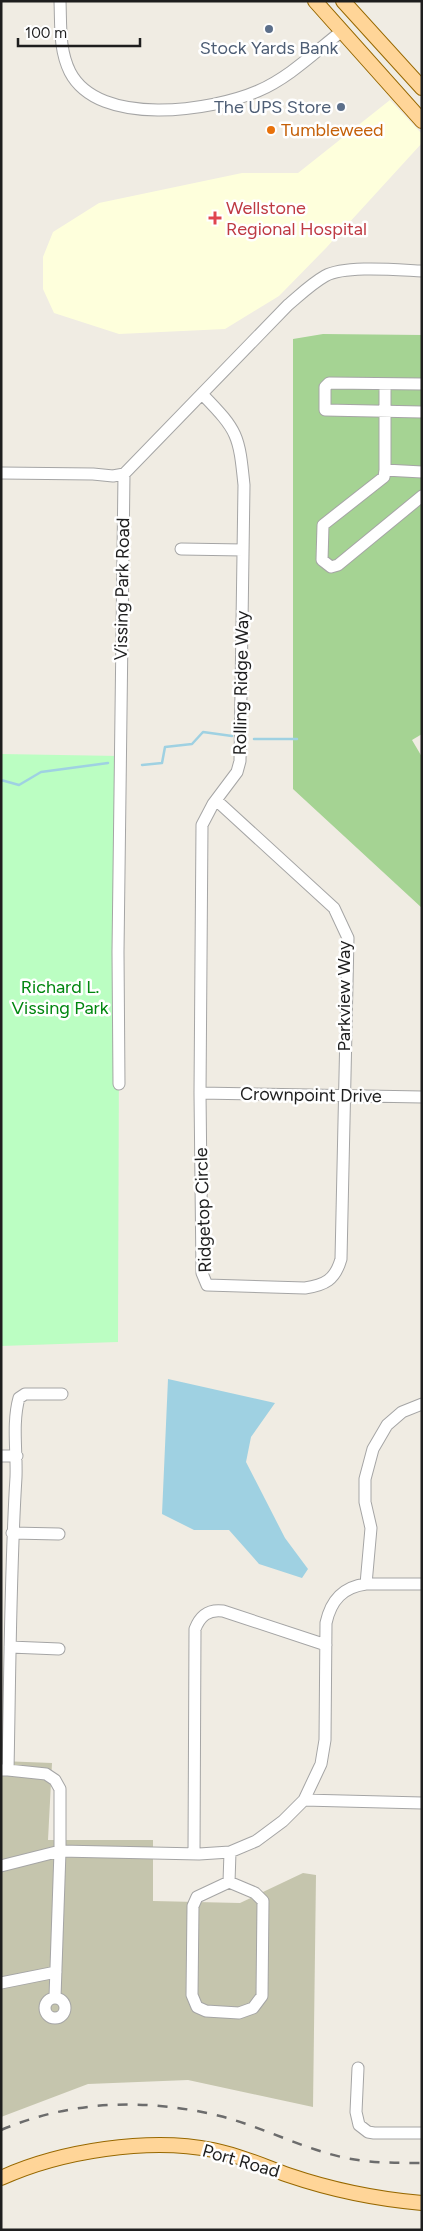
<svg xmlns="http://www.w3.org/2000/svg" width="423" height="2231" font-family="Figtree,sans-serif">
<rect width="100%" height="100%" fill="#f0ece3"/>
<!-- education -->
<path fill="#feffdc" d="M 390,100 L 422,134 L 422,143 L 326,248 L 279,296 L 225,329 L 119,334 L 54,313 L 43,289 L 43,257 L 53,232 L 99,203 L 242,173 L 298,173 Z"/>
<!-- construction -->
<path fill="#c5c5ad" d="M 1,1761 L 52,1763 L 48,1840 L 153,1840 L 153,1901 L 240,1903 L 303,1873 L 316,1875 L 313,2107 L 188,2080 L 88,2084 L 1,2117 Z"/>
<!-- forest -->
<path fill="#a5d393" d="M 323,334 L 422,335 L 422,734 L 412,740 L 422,757 L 422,908 L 293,789 L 293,339 Z"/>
<!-- park -->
<path fill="#bbfec2" d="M 1,754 L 120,756 L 118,1342 L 1,1346 Z"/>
<!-- water -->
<path fill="#9fd1e2" d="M 168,1379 L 275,1403 L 251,1437 L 246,1462 L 285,1538 L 308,1569 L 302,1578 L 259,1564 L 229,1530 L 194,1530 L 162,1514 Z"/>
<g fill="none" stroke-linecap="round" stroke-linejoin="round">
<!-- stream -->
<path stroke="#9fd1e2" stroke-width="2.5" d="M 254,739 L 297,739
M 142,765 L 162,763 L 165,747 L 192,744 L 203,732 L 232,736
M 1,780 L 19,785 L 41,772 L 108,763"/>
<defs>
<path id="minor" d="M 60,1 C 61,26 59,50 70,72 C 99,128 212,111 258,91 C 289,78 316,51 342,31
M 385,384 L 385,470 L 422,472
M 422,384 L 329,383 L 325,387 L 325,410 L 422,412
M 203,395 C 238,431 239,435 244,485 L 240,761 L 237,772 L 213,804 L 202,825 L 200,1093 L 202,1273 L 207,1285 L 305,1288 C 325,1285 335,1280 341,1259 L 348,938 L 334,908 L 216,800
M 385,470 L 384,477 L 323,525 L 322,560 L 331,567 L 338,565 L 422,496
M 1,473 L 93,474 L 113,476 L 124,474
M 181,549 L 243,550
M 119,1084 L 118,952 L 124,474 L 288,305 C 300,295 311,284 325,276 C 345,265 398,270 422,271
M 200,1093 L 422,1097
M 422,1404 L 402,1412 L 387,1425 L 373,1449 L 365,1479 L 365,1502 L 371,1528 L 366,1584 L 422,1584
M 1,1456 L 17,1456
M 12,1533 L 59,1534
M 10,1647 L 59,1649
M 1,1770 L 8,1770 C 10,1672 10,1575 16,1477 C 17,1452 12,1423 19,1398 L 25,1394 L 62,1394
M 8,1770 L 46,1774 L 55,1780 L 60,1789 L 60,1851 L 199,1854 L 230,1852 L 256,1841 L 283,1821 L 304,1800 L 321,1764 L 325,1740 L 326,1623 C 331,1600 343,1587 366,1584
M 304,1800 L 422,1803
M 194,1854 L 195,1629 C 200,1616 208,1609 223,1611 L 326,1645
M 1,1866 L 60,1851 L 55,1997
M 229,1882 L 197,1897 L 193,1906 L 192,1995 L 197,2007 L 206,2011 L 239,2013 L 253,2008 L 262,1996 L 263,1901 L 255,1893 L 229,1882 L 230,1852
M 1,1983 L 56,1972
M45 2008a10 10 0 1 1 20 0a10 10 0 1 1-20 0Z
M 358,2068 L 356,2112 L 359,2125 L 368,2132 L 374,2133 L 422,2133"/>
<path id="major" d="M 315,1 L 422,121
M 343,1 L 422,88
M 1,2178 C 60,2151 149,2137 213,2150 C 239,2155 263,2166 288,2175 C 332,2190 376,2199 422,2203"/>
</defs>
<!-- minor casing -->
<use href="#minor" stroke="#a5a5a5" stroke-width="13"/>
<!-- major casing -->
<use href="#major" stroke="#976800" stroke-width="16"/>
<!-- minor -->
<use href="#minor" stroke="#fff" stroke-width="11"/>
<!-- major -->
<use href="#major" stroke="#ffd598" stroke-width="14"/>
<!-- rail -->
<path stroke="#6c6c6c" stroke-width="2.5" stroke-dasharray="10 10" stroke-linecap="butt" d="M 1,2130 C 72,2100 146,2098 220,2116 C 263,2127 303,2149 346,2158 C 371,2163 396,2163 422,2163"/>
</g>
<!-- markers -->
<g fill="#5c6f8a" stroke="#fff" stroke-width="2">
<circle cx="269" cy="29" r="5"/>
<circle cx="341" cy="107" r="5"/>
</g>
<circle fill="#e8710a" stroke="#fff" stroke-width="2" cx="271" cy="130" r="5"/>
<path fill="#e0444e" stroke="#fff" stroke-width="2" d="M212.5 210.5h5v5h5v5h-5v5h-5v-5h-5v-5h5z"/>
<g text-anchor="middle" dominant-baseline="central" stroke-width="5" stroke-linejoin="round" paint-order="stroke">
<!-- service labels -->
<g font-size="18" fill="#4e5e75" stroke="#fff">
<text x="269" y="48">Stock Yards Bank</text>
<text x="331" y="107" text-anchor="end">The UPS Store</text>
</g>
<!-- food labels -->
<g font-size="18" fill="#c56008" stroke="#fff" text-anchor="start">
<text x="281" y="130">Tumbleweed</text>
</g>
<!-- health labels -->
<g font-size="18" fill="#be3a42" stroke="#fff" text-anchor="start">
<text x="226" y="208">Wellstone<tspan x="226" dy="21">Regional Hospital</tspan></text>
</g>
<!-- street labels -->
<g font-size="18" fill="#1e1e1e" stroke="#fff">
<text transform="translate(122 589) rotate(-89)">Vissing Park Road</text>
<text transform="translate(241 683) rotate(-89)">Rolling Ridge Way</text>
<text transform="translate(344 996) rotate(-90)">Parkview Way</text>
<text transform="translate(311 1095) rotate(1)">Crownpoint Drive</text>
<text transform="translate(203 1210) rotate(-92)">Ridgetop Circle</text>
<text transform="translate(241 2161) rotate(16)">Port Road</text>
</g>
<!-- park labels -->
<g font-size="18" fill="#01860f" stroke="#fff">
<text x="60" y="987">Richard L.<tspan x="60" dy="21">Vissing Park</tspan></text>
</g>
</g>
<!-- border -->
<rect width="423" height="2231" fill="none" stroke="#1e1e1e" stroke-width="5"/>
<!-- scale -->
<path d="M18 38v8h122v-8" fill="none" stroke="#1e1e1e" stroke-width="2.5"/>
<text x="25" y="38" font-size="15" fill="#1e1e1e" stroke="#ffffff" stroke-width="4" paint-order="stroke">100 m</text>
</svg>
